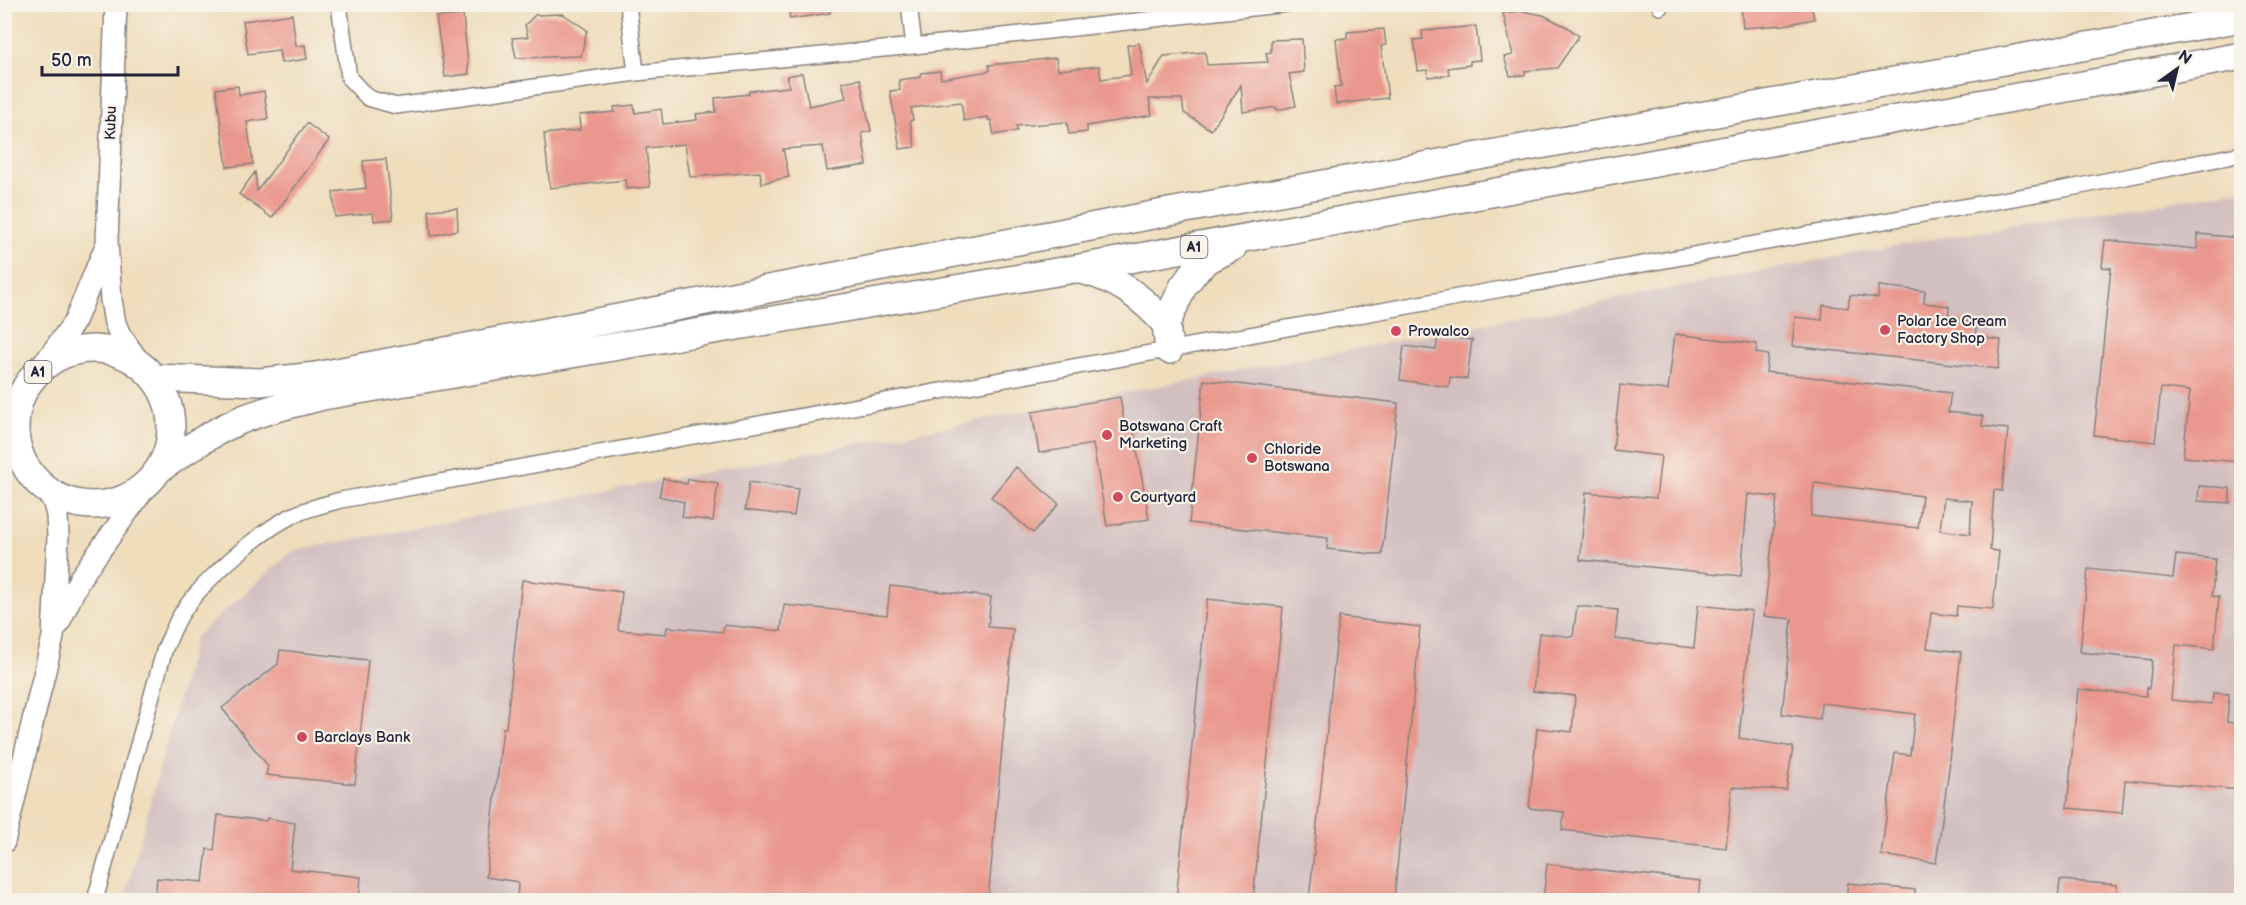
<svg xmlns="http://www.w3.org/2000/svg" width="2246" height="905" font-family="'Balsamiq Sans',sans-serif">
<rect width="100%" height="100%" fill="#f7f3e8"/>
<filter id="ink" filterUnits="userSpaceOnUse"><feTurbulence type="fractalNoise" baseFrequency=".0167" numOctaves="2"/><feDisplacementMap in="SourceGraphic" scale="12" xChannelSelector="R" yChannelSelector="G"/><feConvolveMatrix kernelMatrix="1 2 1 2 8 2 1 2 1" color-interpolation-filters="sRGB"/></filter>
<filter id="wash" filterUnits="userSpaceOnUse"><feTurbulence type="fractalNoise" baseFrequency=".008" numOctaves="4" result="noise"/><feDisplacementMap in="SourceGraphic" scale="24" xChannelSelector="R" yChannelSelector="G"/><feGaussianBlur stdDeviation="1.35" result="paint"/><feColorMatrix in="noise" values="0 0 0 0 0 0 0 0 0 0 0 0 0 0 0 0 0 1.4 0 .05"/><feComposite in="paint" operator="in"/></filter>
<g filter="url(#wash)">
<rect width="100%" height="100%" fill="#efddbc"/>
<!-- industrial -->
<path fill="#d2bfc0" d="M 2241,190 L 2241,900 L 124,900 L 195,637 L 293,551 L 1926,240 Z"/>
<g id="blocks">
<!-- building -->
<path fill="#ea988d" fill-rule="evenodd" d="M 788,4 L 829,4 L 830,13 L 790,19 Z
M 1741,4 L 1811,4 L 1814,19 L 1784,25 L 1743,28 Z
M 1522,11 L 1543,15 L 1567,27 L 1579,36 L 1557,68 L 1525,71 L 1525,75 L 1510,76 L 1504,57 L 1513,55 L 1503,13 Z
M 292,14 L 296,46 L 305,45 L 307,59 L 281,63 L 279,50 L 248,54 L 243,21 Z
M 563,14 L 587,30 L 581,56 L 516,58 L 512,38 L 528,37 L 525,25 L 535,15 Z
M 463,15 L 469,74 L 445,77 L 436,17 Z
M 1476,26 L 1480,60 L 1470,61 L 1470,65 L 1448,68 L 1449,75 L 1428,77 L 1427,70 L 1418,71 L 1414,40 L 1423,39 L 1422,31 Z
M 1384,29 L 1386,45 L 1381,46 L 1388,98 L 1336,104 L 1334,87 L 1341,86 L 1336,39 L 1347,38 L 1347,32 Z
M 1302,39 L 1304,72 L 1289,74 L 1296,106 L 1277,110 L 1276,107 L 1243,112 L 1241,85 L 1211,130 L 1184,113 L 1182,99 L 1149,99 L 1152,115 L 1087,126 L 1087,132 L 1069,134 L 1067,122 L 1016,126 L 1017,131 L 994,135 L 991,120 L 988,120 L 988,117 L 964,121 L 961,102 L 911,108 L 913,120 L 910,121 L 915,147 L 900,149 L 890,91 L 900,90 L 899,80 L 921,77 L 921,73 L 940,71 L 941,79 L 990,71 L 989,65 L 1056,58 L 1058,70 L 1099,66 L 1101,79 L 1131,75 L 1127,45 L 1139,43 L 1147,84 L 1164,56 L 1205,52 L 1207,65 L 1268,62 L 1266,53 L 1271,52 L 1271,40 Z
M 802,73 L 809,106 L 846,98 L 842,82 L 860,79 L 871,131 L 862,133 L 867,165 L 827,171 L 823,146 L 783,149 L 789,177 L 762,183 L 760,172 L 690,177 L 685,144 L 646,148 L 650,187 L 626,189 L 625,180 L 550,188 L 544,134 L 580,130 L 579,115 L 615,112 L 614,107 L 634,105 L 635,113 L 661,109 L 663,124 L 697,120 L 696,114 L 716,112 L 715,98 L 749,94 L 749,91 L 789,87 L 787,76 Z
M 238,86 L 239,95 L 264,91 L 268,119 L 247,122 L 253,164 L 227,167 L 216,89 Z
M 307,123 L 329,140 L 272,218 L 239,194 L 255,172 L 257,191 Z
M 386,159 L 393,219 L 374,221 L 373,213 L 335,217 L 333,192 L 366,188 L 363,161 Z
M 457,208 L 458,230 L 431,236 L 429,210 Z
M 2198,234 L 2241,238 L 2240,462 L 2183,457 L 2190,391 L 2161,388 L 2155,442 L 2094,435 L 2111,268 L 2102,267 L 2105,240 L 2197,249 Z
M 1879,286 L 1925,291 L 1924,303 L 1949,306 L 1948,319 L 1977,322 L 1975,337 L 2001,340 L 1998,369 L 1792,346 L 1795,317 L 1822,320 L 1823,305 L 1848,308 L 1850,295 L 1878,298 Z
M 1675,334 L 1757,344 L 1756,353 L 1768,355 L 1766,372 L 1951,393 L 1948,412 L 1983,416 L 1982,426 L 2008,429 L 2002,491 L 1994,490 L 1990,550 L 1999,551 L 1993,609 L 1957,606 L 1956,616 L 1931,613 L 1927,648 L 1961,652 L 1949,760 L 1950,761 L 1936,863 L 1881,855 L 1895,753 L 1910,755 L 1915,714 L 1821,703 L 1820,719 L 1782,714 L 1792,619 L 1764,616 L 1777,497 L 1748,494 L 1741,576 L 1580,560 L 1586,492 L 1656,498 L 1661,456 L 1613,450 L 1620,385 L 1668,390 ZM 1814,483 L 1922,496 L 1918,528 L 1811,516 ZM 1944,498 L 1972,501 L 1970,534 L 1940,530 Z
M 1438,336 L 1472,340 L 1467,379 L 1450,377 L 1449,387 L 1400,380 L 1404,346 L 1436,350 Z
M 1204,380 L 1398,403 L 1382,555 L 1327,549 L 1328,538 L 1189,523 Z
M 1120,397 L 1125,428 L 1133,427 L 1149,519 L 1107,526 L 1093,444 L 1039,453 L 1032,412 Z
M 1016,467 L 1059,504 L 1033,533 L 991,497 Z
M 663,478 L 687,484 L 688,479 L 718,483 L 713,521 L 682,517 L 684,502 L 659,496 Z
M 749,482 L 798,489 L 794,516 L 745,510 Z
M 2199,486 L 2230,488 L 2230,503 L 2198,501 Z
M 2176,555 L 2215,559 L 2212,596 L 2219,597 L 2214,649 L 2176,645 L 2171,700 L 2212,704 L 2213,693 L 2229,694 L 2227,722 L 2241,724 L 2241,790 L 2125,780 L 2122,813 L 2067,808 L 2078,689 L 2146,696 L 2147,688 L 2149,689 L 2152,660 L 2080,652 L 2088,569 L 2173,578 Z
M 522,580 L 622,592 L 618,630 L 666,634 L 667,627 L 723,632 L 724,625 L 781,631 L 784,605 L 887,615 L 890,586 L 991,597 L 988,627 L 1013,629 L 988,900 L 517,900 L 518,882 L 486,877 L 503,728 L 506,728 Z
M 1207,599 L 1283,607 L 1253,900 L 1176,900 Z
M 1698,605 L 1752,611 L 1739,738 L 1793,747 L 1786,790 L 1732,787 L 1726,848 L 1562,830 L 1564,812 L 1529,808 L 1537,728 L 1572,732 L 1575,696 L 1533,691 L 1539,633 L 1573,637 L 1577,606 L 1618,610 L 1615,639 L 1694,648 Z
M 1339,617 L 1420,627 L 1394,900 L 1309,900 Z
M 280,650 L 368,660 L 355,784 L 266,775 L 268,766 L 222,708 L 278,664 Z
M 218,815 L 266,821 L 267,818 L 295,823 L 290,869 L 361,877 L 359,900 L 155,900 L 157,878 L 203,882 L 207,849 L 214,850 Z
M 1547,864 L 1700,881 L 1698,900 L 1543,900 Z
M 2060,880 L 2117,885 L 2116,900 L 2058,900 Z
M 1848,883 L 1915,890 L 1915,900 L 1846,900 Z"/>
</g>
</g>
<g filter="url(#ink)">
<use href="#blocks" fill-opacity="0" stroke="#88807c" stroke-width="1.5"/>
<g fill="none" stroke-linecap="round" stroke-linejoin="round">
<defs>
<path id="street" d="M 339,4 L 349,78 L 368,98 L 396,106 L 636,73 L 914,46 L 1288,4
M 628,4 L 636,73
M 909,4 L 914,46
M 1660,4 L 1660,7
M 95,900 L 165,648 C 170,638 174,627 179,618 C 198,584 264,526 301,512 C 313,507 327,504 341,500 L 1513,287 L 2070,188 L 2242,154"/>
<path id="secondary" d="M 116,4 L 107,242 L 111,300 L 115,323 L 120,335 L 142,366
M 38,372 L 75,321 L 105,248
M 58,625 L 80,578 L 149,482
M 4,842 L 53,637 L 58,536 L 57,515 L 51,492"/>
<path id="highway" d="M 1081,270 C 1117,278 1141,297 1166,324
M15 427a78 78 0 1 1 156 0a78 78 0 1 1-156 0Z
M 1169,350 L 1166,324 L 1183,287 L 1196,270 L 1209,259 L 1233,247
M 154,378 L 260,382 L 316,376 L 1158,214 L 2242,18
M 159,469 C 183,453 207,435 234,423 C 262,410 293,404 323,396 L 1074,269 L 2242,56"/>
</defs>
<!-- street casing -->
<use href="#street" stroke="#88807c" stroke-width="18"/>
<!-- secondary casing -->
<use href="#secondary" stroke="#88807c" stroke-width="24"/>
<!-- highway casing -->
<use href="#highway" stroke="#88807c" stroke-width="30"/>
<!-- street -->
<use href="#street" stroke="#fff" stroke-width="15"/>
<!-- secondary -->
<use href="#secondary" stroke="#fff" stroke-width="21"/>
<!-- highway -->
<use href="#highway" stroke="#fff" stroke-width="27"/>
</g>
</g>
<!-- markers -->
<g fill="#d1495b" stroke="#f7f3e8" stroke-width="2">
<circle cx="1885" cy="330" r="6"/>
<circle cx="1396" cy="331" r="6"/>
<circle cx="1107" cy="435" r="6"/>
<circle cx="1252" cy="458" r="6"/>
<circle cx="1118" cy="497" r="6"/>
<circle cx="302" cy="737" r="6"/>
</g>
<g text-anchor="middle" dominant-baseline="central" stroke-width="4.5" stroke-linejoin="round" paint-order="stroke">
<!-- shield labels -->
<g fill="#f7f3e8" stroke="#62616f" stroke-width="1.5">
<rect x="1180.5" y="236" width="27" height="22" rx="4.5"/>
<rect x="24.5" y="361" width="27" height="22" rx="4.5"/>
</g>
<g font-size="14" font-weight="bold" fill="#22223b">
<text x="1194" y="247">A1</text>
<text x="38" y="372">A1</text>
</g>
<!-- street labels -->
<g font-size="15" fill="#22223b" stroke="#f7f3e8">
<text transform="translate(111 123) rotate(-88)">Kubu</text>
</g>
<!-- poi labels -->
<g font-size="15" fill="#22223b" stroke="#f7f3e8" text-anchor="start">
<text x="1897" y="321">Polar Ice Cream<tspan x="1897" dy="17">Factory Shop</tspan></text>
<text x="1408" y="331">Prowalco</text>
<text x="1119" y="426">Botswana Craft<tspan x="1119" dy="17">Marketing</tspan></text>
<text x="1264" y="449">Chloride<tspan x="1264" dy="17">Botswana</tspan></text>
<text x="1130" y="497">Courtyard</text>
<text x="314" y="737">Barclays Bank</text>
</g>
</g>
<!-- margin -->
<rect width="2246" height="905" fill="none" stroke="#f7f3e8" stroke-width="24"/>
<!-- north arrow -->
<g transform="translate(2177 69) rotate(34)" stroke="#f7f3e8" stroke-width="4.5" paint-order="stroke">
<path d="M0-4.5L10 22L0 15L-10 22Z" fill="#22223b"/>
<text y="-9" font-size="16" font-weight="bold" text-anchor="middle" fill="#22223b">N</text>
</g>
<!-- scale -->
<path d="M42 66v9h136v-9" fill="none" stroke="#22223b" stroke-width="3"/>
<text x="51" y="66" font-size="18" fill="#22223b" stroke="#f7f3e8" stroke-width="4.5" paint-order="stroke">50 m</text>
</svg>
